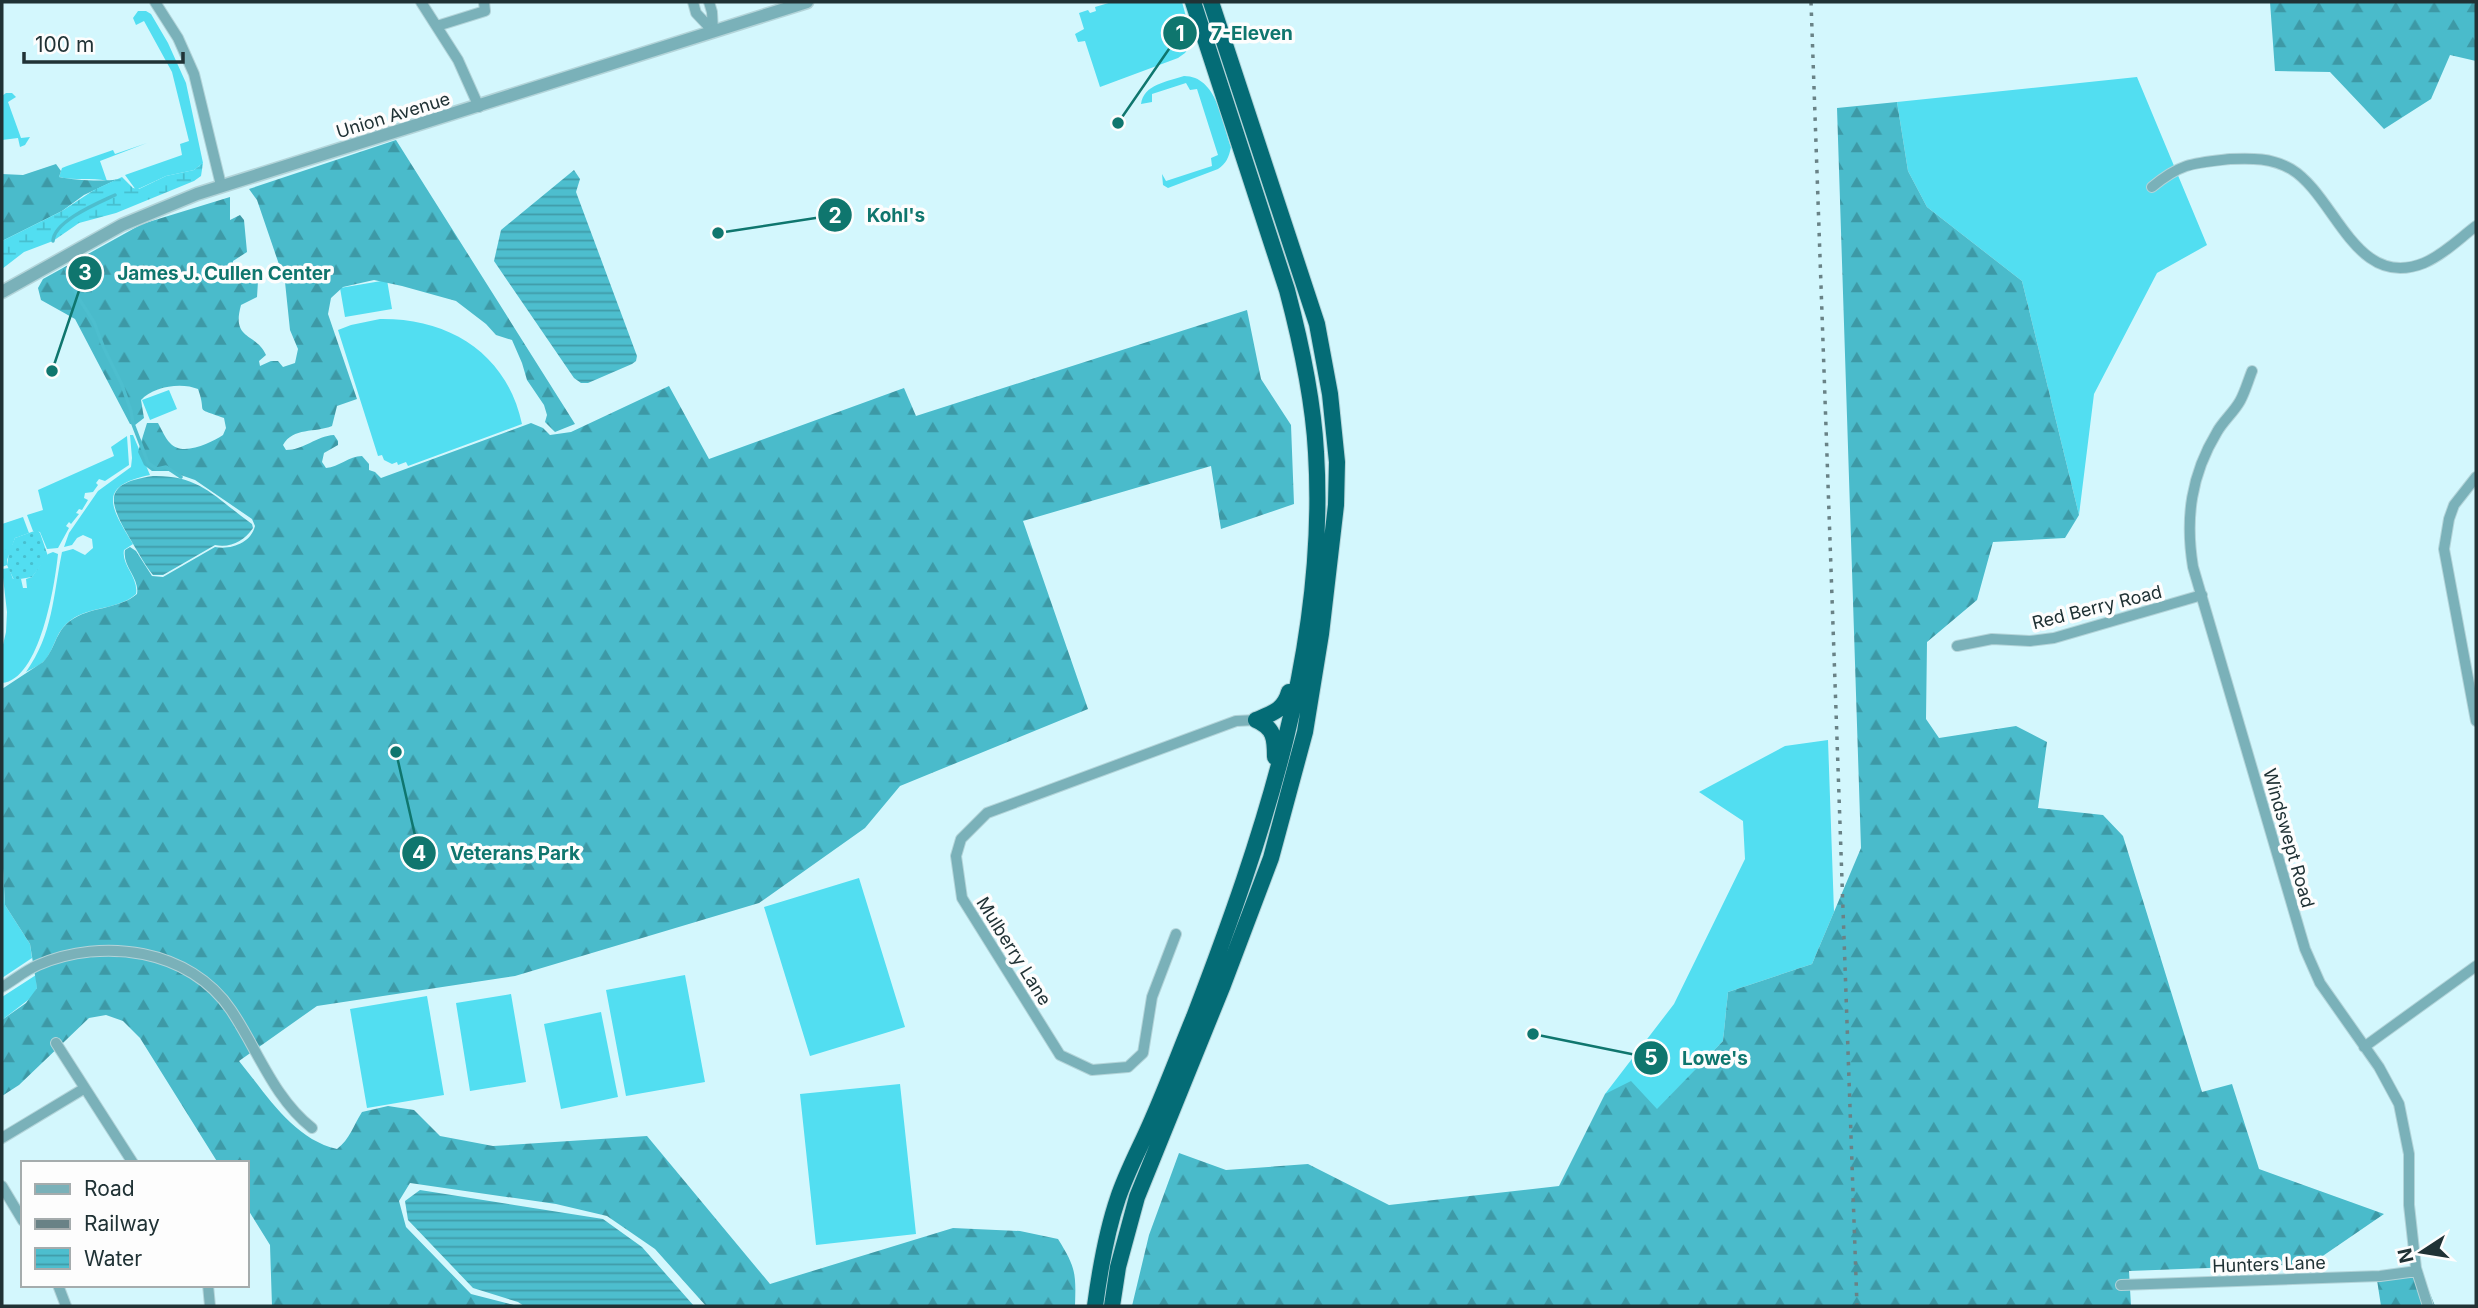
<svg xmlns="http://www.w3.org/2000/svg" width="2478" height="1308" font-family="Inter,sans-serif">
<defs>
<pattern id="forest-firs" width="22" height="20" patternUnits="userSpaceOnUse" patternTransform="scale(1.75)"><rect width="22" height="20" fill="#4abbcb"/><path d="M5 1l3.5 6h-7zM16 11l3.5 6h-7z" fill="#3d99a6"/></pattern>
<pattern id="wetland-marsh" width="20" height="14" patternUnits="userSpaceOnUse" patternTransform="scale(1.75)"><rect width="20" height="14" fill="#52def1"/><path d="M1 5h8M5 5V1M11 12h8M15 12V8" fill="none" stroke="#47bfcf"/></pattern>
<pattern id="park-dots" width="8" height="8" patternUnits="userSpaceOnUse" patternTransform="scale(1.75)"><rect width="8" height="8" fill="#52def1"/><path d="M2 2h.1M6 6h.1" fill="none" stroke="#47bfcf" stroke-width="1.8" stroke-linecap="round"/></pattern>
<pattern id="water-rules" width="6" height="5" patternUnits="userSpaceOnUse" patternTransform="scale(1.75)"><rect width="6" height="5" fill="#4dbece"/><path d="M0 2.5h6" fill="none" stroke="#409ba8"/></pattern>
</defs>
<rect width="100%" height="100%" fill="#d3f7fd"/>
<!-- grass -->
<path fill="#52def1" d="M 1112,2 L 1182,2 L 1191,35 L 1189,47 L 1185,53 L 1178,58 L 1100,87 L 1085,41 L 1078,42 L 1075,34 L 1084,29 L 1079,13 L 1088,10 L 1090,13 L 1096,11 L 1095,7 Z
M 138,11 L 146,11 L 151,14 L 168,43 L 186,83 L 203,163 L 194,170 L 166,176 L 136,190 L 125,175 L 182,155 L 180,144 L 189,141 L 172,72 L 144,21 L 136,25 L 133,18 Z
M 1184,76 C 1217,76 1222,122 1231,147 C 1229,157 1226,164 1218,169 L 1168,188 L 1163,185 L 1162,174 L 1166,181 L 1212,166 L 1211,158 L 1218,155 L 1197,89 L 1190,90 L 1186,83 L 1152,94 L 1152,102 L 1141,104 C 1144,84 1167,82 1184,76 Z
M 2137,77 L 2207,245 L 2157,273 L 2094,394 L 2079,515 L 2022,281 L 1927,207 L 1908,171 L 1897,102 Z
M 6,93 L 12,93 L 16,97 L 8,102 L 21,138 L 30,137 L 25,145 L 20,147 L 18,138 L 2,140 L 2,96 Z
M 147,143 L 100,161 L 107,181 C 91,177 75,181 59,177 L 62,168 L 67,166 L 113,150 L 115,154 Z
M 387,280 L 392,309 L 345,317 L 340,288 Z
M 380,319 C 450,318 507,354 522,424 L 408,466 L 406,462 L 398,465 L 397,462 L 392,464 L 384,460 L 382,455 L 378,456 L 338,330 L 351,325 Z
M 169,390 L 177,409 L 150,420 L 142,400 Z
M 130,435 L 133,435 L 150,475 C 95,486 112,509 133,544 L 124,550 C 121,565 139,577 136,594 C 118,610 90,606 71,620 C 57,630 56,643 48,656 C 44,664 33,668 26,672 C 53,634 53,596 62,552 L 73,549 L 85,555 L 93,548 L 92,539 L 83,535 L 77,538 L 72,545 L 64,547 L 69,533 L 98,491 L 131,467 L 132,458 Z
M 127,436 L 129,465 L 105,481 L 99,479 L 96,483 L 98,485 L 93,492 L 85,493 L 84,498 L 88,500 L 82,510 L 79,509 L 76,513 L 79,514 L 71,524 L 69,522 L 66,526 L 69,528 L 58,548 L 47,549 L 40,532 L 33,531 L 27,515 L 43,510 L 38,490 L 114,456 L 111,447 Z
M 23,517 L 29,533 L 15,538 L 7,560 L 7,565 L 2,567 L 2,524 Z
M 53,552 L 58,554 C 55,584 40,680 2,683 L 2,649 L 6,632 L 7,612 L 2,569 L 9,568 L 13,579 L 21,579 L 23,588 L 27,588 L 26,579 L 32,577 L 48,554 Z
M 1828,740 L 1834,912 L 1812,964 L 1728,992 L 1723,1041 L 1657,1110 L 1605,1094 L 1674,1004 L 1745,859 L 1743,821 L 1699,792 L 1785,746 Z
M 2,857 L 5,905 L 30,944 L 32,958 L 2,978 Z
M 859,878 L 905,1027 L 810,1056 L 764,907 Z
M 36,975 L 37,988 L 32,997 L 2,1020 L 2,997 Z
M 685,975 L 705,1082 L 626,1096 L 606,990 Z
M 511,994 L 526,1082 L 470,1091 L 456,1003 Z
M 427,996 L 444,1095 L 367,1108 L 350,1009 Z
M 601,1012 L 618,1097 L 561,1109 L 544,1024 Z
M 900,1084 L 916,1234 L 816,1245 L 800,1094 Z"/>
<!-- forest -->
<path fill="url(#forest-firs)" d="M 2270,2 L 2476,2 L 2476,61 L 2450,55 L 2431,99 L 2384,129 L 2330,72 L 2275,71 Z
M 1897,102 L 1908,171 L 1927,207 L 2022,281 L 2079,515 L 2065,538 L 1993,542 L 1977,600 L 1927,642 L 1926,719 L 1939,738 L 2016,726 L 2047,742 L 2038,808 L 2103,815 L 2123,836 L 2202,1092 L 2232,1084 L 2259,1169 L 2384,1214 L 2311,1264 L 2129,1271 L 2131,1306 L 1132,1306 L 1149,1235 L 1179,1153 L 1226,1170 L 1308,1164 L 1389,1205 L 1559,1186 L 1605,1094 L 1631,1081 L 1657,1109 L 1723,1041 L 1728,992 L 1812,964 L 1861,848 L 1837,108 Z
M 396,140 L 575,424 L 555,432 L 545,422 L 547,415 L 544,405 L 527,380 L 522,363 L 512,340 L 496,335 L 486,324 L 456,301 L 402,286 L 374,280 L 343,287 L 331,298 L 328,314 L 357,399 L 337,406 L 332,426 C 315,433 293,427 283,445 L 286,450 C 304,450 316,436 334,435 L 338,441 L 338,445 L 324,453 L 322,462 L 326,468 C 339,467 349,456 362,456 L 369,464 L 369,470 L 375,472 L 381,478 L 531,423 L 543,428 L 550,435 L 571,432 L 669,386 L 709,459 L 904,388 L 916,416 L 1247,310 L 1261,379 L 1291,425 L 1294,504 L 1221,529 L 1211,466 L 1023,521 L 1088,709 L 900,786 L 865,828 L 759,903 L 515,976 L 317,1006 L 239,1061 C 267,1095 293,1139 337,1149 C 350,1139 353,1126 362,1112 L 388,1106 L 414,1110 L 440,1136 L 493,1146 L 647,1136 L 770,1284 L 953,1228 L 1020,1231 L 1058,1239 C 1076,1268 1076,1273 1075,1306 L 706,1306 L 655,1249 L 607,1216 L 556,1204 L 410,1183 L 399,1201 L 406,1227 L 471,1294 L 518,1306 L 272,1306 L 270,1245 L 247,1208 L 247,1163 L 218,1163 L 140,1038 L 123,1021 L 106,1015 L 89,1018 L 19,1085 L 2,1096 L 2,1020 L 26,1003 L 37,988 L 30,944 L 5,905 L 2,850 L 2,689 L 43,662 C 55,650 55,632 70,621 C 90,606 118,610 137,594 C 140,578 122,566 125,550 L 130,547 L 136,551 L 152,576 L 163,577 L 215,547 C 231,550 251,543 255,526 L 252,519 L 195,480 L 169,471 L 152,471 L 144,465 L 138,452 L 147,423 L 158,423 C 162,430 165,438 170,443 C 182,457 211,443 223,435 L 226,428 L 224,418 C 192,406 208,416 198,389 C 182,382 153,386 141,400 L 144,418 L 135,425 L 130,424 L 75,319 L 41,300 L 38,288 L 43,279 L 142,224 L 230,197 L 230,220 L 240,215 L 244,220 L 247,252 L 233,261 L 233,265 L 240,275 L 245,275 L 248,270 L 253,271 L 258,281 L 257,297 L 241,305 C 231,341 256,332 266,355 L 259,361 L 260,366 L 271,361 L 278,361 L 283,367 L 295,363 L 298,349 L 290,330 L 285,282 L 257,200 L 249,189 Z
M 56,164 L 61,171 L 59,177 C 71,180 106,182 118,179 L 84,195 L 62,211 L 2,241 L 2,174 L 23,175 Z
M 2422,1274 L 2435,1306 L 2381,1306 L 2377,1280 Z"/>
<!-- wetland -->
<path fill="url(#wetland-marsh)" d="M 203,163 L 201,176 L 194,181 L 116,213 L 79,223 L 53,241 L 24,252 L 2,269 L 2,241 L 62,211 L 94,190 L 122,177 L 133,188 L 139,189 L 166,176 L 194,170 Z"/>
<!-- park -->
<path fill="url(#park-dots)" d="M 37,530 L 40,533 L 48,556 L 32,577 L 14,580 L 7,565 L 9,552 L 5,550 L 7,544 L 12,545 L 15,538 Z"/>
<!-- water -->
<path fill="url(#water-rules)" d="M 574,170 L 580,179 L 576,192 L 637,356 L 636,361 L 632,364 L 588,383 L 581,383 L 574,378 L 494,261 L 501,230 Z
M 153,476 C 201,475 215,498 252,524 L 253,528 C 244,541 231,548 215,545 L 163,575 L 153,575 C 144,564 137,550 129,537 C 108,501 103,483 153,476 Z
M 420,1190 L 603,1219 L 642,1247 L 694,1306 L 524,1306 L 518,1302 L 473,1288 L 408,1220 L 405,1201 Z"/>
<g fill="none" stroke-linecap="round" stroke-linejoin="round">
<!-- stream -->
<path stroke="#4dbece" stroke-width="3.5" d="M 53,241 C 54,221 98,203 115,195
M 66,269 L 76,294 L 94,322 L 103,346 L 122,385 L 131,411 L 133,424 L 148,463 L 157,469 L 166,467 L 181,477"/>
<defs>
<path id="minor" d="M 155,2 L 178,38 L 194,74 L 221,185
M 421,2 L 458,60 L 479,107
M 693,2 L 696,13 L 713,31
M 709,2 L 712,12 L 713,31
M 437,26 L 485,11 L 484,2
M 2152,187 C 2181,163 2193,163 2230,159 C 2252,158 2272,158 2291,169 C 2336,196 2355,291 2424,263 C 2443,255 2460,238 2476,226
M 2252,371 C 2248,381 2245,392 2240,401 C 2234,412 2223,421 2217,432 C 2191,475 2185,518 2193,567 L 2305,949 L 2320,983 L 2379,1067 L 2399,1104 L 2409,1154 L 2409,1205 L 2416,1268 L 2428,1306
M 2476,477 L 2454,505 L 2449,519 L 2444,549 L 2476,721
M 1957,646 L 1992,639 L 2030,641 L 2054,638 L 2202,595
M 1176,934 L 1152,997 L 1143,1053 L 1128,1067 L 1092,1070 L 1060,1055 L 962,898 L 956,856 L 961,839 L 987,813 L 1236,721 L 1256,720
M 2,987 C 14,980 26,970 38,965 C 103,937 190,949 231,1010 C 258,1050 273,1097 312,1128
M 56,1043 L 133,1163
M 2364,1047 L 2476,966
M 2,1138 L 85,1088
M 2,1186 L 23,1221
M 58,1285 L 66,1306
M 208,1285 L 210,1306
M 2121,1285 L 2380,1276 L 2417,1271"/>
<path id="tertiary" d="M 2,292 L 122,225 L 197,194 L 807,2"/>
<path id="trunk" d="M 1256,720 C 1273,713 1284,710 1289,692
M 1256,720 C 1274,728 1275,738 1275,757
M 1095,1306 C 1100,1269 1106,1233 1118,1198 C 1127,1171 1141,1146 1152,1120 C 1167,1086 1180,1051 1194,1017 C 1263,837 1328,647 1316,452 C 1313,397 1301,343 1287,290 L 1193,2
M 1112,1306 L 1118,1267 L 1137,1197 L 1223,985 L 1271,858 L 1305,732 L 1321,634 L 1336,505 L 1337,462 L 1330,394 L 1317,324 L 1211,2"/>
</defs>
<!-- minor casing -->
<use href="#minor" stroke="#b3d4d9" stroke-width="12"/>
<!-- tertiary casing -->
<use href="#tertiary" stroke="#b3d4d9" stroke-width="15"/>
<!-- trunk casing -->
<use href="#trunk" stroke="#b3d4d9" stroke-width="18"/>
<!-- minor -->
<use href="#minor" stroke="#7ab1b9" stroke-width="10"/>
<!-- tertiary -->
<use href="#tertiary" stroke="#7ab1b9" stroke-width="12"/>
<!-- trunk -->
<use href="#trunk" stroke="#046c76" stroke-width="16"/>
<!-- rail -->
<path stroke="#698286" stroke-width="3.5" stroke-dasharray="3.5 7" stroke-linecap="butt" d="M 1811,2 L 1857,1306"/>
</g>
<g text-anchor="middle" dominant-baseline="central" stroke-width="7" stroke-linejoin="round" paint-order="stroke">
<!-- street labels -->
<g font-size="18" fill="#203235" stroke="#fdfdfd">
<text transform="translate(393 115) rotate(-17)">Union Avenue</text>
<text transform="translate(2097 607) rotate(-14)">Red Berry Road</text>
<text transform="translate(2289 838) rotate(74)">Windswept Road</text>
<text transform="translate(1014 951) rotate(58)">Mulberry Lane</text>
<text transform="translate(2269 1264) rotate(-2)">Hunters Lane</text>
</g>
</g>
<!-- callouts -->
<path fill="none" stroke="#0f766e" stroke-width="2.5" d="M1118 123L1180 33M718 233L835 215M52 371L85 273M396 752L419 853M1533 1034L1651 1058"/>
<g fill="#0f766e" stroke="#fdfdfd" stroke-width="2.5">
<circle cx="1118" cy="123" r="7"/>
<circle cx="718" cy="233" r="7"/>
<circle cx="52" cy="371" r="7"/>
<circle cx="396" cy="752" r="7"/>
<circle cx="1533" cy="1034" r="7"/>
<circle cx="1180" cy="33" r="18"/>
<circle cx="835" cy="215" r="18"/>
<circle cx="85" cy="273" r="18"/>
<circle cx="419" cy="853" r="18"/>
<circle cx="1651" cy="1058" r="18"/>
</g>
<g font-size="21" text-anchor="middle" font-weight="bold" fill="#fff">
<text x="1180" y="41">1</text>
<text x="835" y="223">2</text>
<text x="85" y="280">3</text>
<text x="419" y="861">4</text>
<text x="1651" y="1065">5</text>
</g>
<g font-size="19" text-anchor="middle" font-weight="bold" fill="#0f766e" stroke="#fdfdfd" stroke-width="7" stroke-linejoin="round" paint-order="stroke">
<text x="1252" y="40">7-Eleven</text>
<text x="896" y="222">Kohl's</text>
<text x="224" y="280">James J. Cullen Center</text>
<text x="515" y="860">Veterans Park</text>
<text x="1715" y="1065">Lowe's</text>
</g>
<!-- border -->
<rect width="2478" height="1308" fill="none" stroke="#203235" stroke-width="7"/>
<!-- legend -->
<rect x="21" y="1161" width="228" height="126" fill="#fdfdfd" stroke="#a5acad" stroke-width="2"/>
<rect x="35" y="1184" width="35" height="10" fill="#7ab1b9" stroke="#a5acad" stroke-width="2"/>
<text x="84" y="1196" font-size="21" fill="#203235">Road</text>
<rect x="35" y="1219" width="35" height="10" fill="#698286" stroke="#a5acad" stroke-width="2"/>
<text x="84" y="1231" font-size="21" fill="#203235">Railway</text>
<rect x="35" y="1248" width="35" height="21" fill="url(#water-rules)" stroke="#a5acad" stroke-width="2"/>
<text x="84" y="1266" font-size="21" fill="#203235">Water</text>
<!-- north arrow -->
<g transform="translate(2422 1252) rotate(258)" stroke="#fdfdfd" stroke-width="5" paint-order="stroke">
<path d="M0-5L12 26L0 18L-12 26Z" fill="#203235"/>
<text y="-10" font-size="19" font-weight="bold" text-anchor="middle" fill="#203235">N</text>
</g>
<!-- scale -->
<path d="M24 52v10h159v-10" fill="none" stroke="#203235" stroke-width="3.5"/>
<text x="35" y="52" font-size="21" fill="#203235" stroke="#fdfdfd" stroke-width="5" paint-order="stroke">100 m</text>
</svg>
